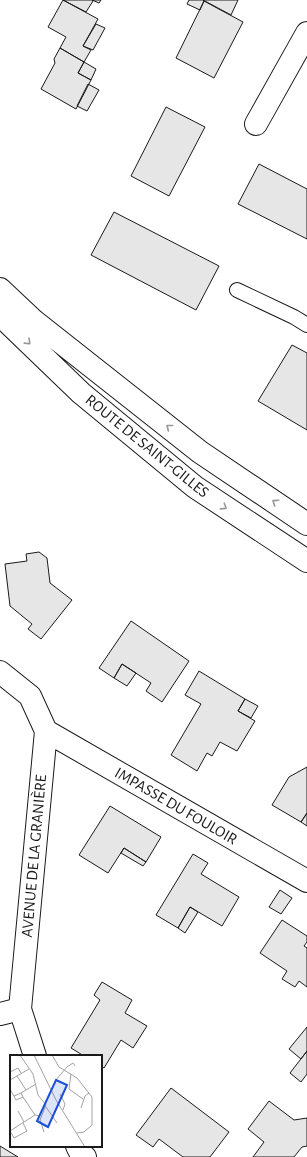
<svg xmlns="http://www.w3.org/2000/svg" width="307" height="1157" font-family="'Alegreya Sans',sans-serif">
<rect width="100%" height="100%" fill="#fff"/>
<!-- building -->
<path fill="#e6e6e6" stroke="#1a1a1a" d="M 63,0 L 92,0 L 93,1 L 86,12 Z
M 63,0 L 98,19 L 83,46 L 91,50 L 84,62 L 60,48 L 66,37 L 48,27 Z
M 92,0 L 101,0 L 99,3 Z
M 189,0 L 203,0 L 204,1 L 200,10 L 187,4 Z
M 203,0 L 238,0 L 231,15 Z
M 204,1 L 243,22 L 214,78 L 176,58 Z
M 96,24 L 105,28 L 93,50 L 83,46 Z
M 60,48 L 84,62 L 78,73 L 91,80 L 76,109 L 41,89 L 55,63 L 54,59 Z
M 84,62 L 96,69 L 91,80 L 78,73 Z
M 88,84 L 99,90 L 87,111 L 77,106 Z
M 166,107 L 205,127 L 169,196 L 131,176 Z
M 259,164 L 307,189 L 307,239 L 238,204 Z
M 114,212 L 219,266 L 196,310 L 91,255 Z
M 292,345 L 307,353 L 307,430 L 258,401 Z
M 39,552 L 47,558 L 50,583 L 72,600 L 41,639 L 28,629 L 32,624 L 10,606 L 5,564 L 27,561 L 26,554 Z
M 131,621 L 189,661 L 162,702 L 146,691 L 151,683 L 122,664 L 114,678 L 99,668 Z
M 122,664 L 136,673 L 127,686 L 114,678 Z
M 199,671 L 245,699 L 238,711 L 255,721 L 237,751 L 220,742 L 212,756 L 207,753 L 197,771 L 171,755 L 201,704 L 185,695 Z
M 245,699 L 258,706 L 251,718 L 238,711 Z
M 307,767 L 307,813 L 301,822 L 272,805 L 289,777 Z
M 110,806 L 161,837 L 146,862 L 124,848 L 108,873 L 79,855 Z
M 307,813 L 307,826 L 301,822 Z
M 124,848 L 146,862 L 143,866 L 121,853 Z
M 193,854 L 208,863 L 201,874 L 239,897 L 222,926 L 190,907 L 178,928 L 156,915 Z
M 280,890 L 292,898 L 281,914 L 269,907 Z
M 190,907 L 198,912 L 185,933 L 178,928 Z
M 282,920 L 307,936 L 307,942 L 304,946 L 307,948 L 307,987 L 299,981 L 295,987 L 282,979 L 287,971 L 260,953 Z
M 102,982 L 132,1000 L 125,1013 L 147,1026 L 133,1048 L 121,1040 L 104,1068 L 101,1066 L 101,1056 L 84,1056 L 71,1048 L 100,1000 L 94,995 Z
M 307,1027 L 307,1051 L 301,1059 L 289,1049 Z
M 307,1051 L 307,1074 L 301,1082 L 290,1073 Z
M 171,1088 L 229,1132 L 210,1157 L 183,1157 L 159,1139 L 153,1147 L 136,1135 Z
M 269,1101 L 294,1120 L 307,1118 L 307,1146 L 302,1147 L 294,1157 L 253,1157 L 264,1142 L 248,1129 Z
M 0,1146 L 18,1157 L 0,1157 Z"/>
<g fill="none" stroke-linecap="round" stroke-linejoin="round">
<defs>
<path id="service" d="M 237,290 L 294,317 L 307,325"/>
<path id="minor" d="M 256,124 L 307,33
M 0,672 L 30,696 L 46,731 L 20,1009 L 35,1056
M 46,731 L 307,881
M 0,1014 L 20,1009
M 77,1146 L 81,1154 L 85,1157"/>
<path id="secondary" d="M 0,289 L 34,321 L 200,452 L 307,524
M 0,315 L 81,393 L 195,487 L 307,561"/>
</defs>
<!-- service casing -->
<use href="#service" stroke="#1a1a1a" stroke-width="16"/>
<!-- minor casing -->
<use href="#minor" stroke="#1a1a1a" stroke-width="24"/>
<!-- secondary casing -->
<use href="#secondary" stroke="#1a1a1a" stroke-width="24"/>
<!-- service -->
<use href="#service" stroke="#fff" stroke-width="14"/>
<!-- minor -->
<use href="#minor" stroke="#fff" stroke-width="22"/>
<!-- secondary -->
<use href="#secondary" stroke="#fff" stroke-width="22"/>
</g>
<!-- one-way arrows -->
<defs><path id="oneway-chevron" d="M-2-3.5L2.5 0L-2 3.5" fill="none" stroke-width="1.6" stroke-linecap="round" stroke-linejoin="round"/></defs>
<g stroke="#989898">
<use href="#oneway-chevron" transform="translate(28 342) rotate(44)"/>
<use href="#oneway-chevron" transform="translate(169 427) rotate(-142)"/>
<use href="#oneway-chevron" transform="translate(275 502) rotate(-146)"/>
<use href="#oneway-chevron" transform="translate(224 507) rotate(33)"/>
</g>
<g text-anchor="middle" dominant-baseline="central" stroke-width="3" stroke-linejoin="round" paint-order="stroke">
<!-- street labels -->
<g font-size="16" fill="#1a1a1a" stroke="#fff">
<text transform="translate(147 446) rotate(39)">ROUTE DE SAINT-GILLES</text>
<text transform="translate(176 806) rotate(30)">IMPASSE DU FOULOIR</text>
<text transform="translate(34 856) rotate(-85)">AVENUE DE LA GRANIÈRE</text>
</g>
</g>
<!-- overview -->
<g transform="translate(10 1055)">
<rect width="92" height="92" fill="#fff"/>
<path fill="none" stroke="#a3a3a3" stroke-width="1" d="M 10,0 L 23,19 L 28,40 L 36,50 L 30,65 L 34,77M 24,0 L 46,45 L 75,92M 42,0 L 49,12 L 67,23 L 82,42 L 82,70 L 74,77 L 67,78M 0,17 L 8,13 L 11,18M 61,19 L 59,34 L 73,44M 7,21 L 16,35M 0,25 L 19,14M 45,26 L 57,12 L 63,8 L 65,11M 0,34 L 6,45 L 13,42 L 11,38 L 4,41M 11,38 L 26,29M 50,39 L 55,49 L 53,55M 13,42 L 25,60 L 30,61M 36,52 L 47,68M 71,53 L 75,41 L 79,38M 8,56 L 14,67M 0,76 L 4,83 L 17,76 L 13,68M 0,76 L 25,60"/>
<path fill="#1d4ed8" fill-opacity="0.15" stroke="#1d4ed8" stroke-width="2" d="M 46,25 L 57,30 L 38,72 L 27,66 Z"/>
<rect width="92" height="92" fill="none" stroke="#1a1a1a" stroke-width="2"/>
</g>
</svg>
